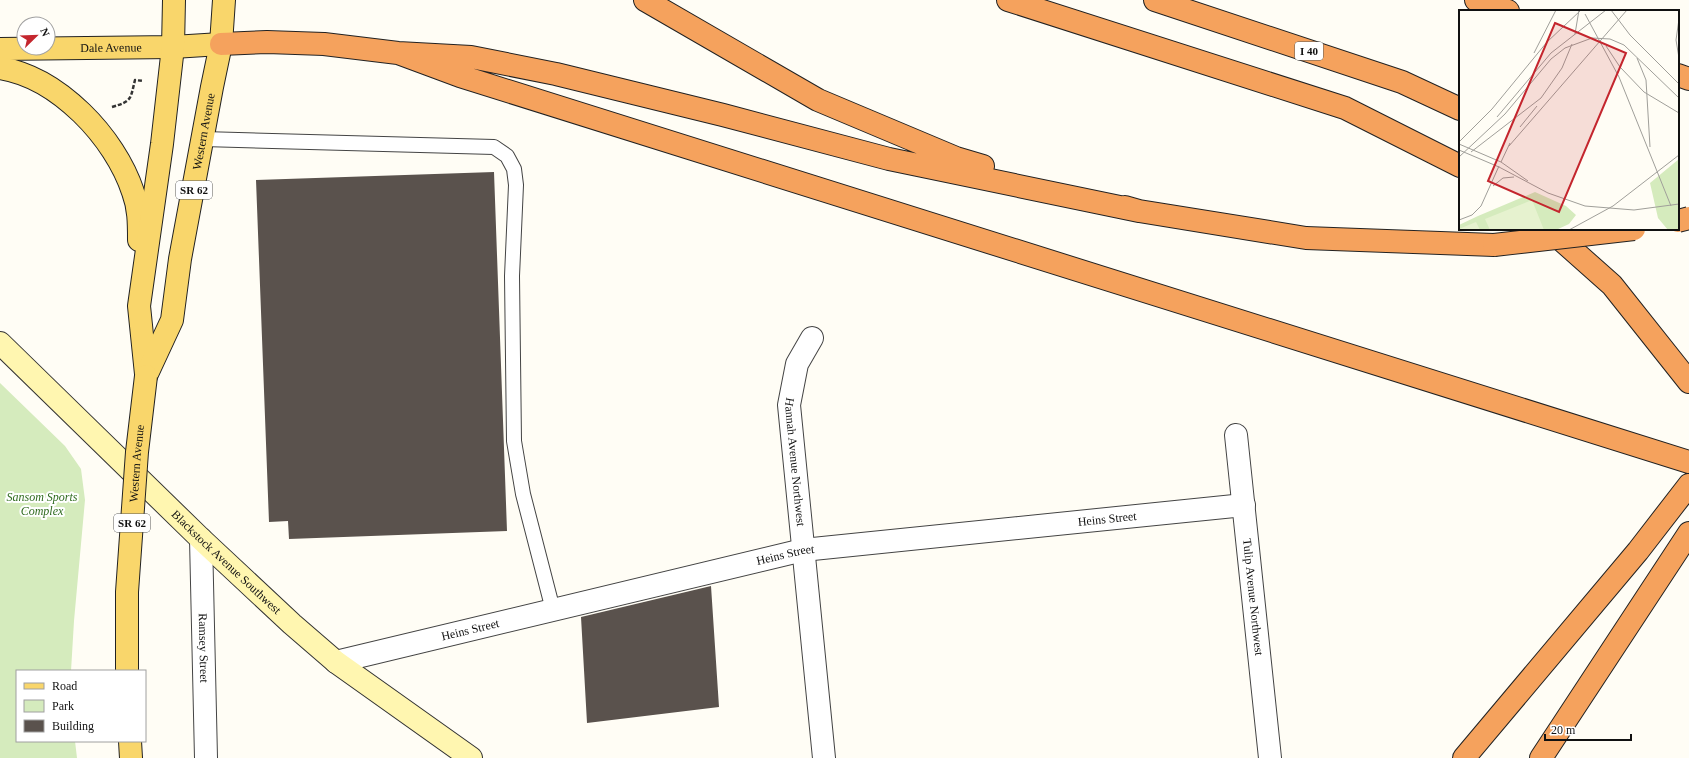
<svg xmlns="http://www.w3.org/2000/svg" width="1689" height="758" font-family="Georgia,serif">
<rect width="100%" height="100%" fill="#fffdf5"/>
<!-- green -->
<path fill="#d5ebbd" d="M 0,383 L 65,446 L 81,469 L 85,500 L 74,621 L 71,671 L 17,671 L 17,741 L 75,741 L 77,758 L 0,758 Z"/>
<!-- building -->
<path fill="#5a524d" d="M 494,172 L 507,531 L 289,539 L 288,521 L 269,522 L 256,180 Z
M 711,586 L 719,707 L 587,723 L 581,617 Z"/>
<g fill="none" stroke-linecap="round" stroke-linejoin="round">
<defs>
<path id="lane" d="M 203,139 L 494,147 L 507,156 L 514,169 L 516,185 L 512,276 L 514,441 L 523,494 L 553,610"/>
<g id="street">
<path id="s1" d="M 812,338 L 797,364 L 789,405 L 824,758"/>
<path id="s2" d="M 1236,435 L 1270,758"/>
<path id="s3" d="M 201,539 L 206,758"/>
<path id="s4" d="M 336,662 L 803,550 L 1244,505"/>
</g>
<g id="secondary">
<path id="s5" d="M 0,343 L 201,539 L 292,624 L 336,662 L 471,758"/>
</g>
<g id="primary">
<path id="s6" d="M 0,49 L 173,47 L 221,44"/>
<path d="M 0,68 C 58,77 115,137 133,192 C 139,208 139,223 139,240"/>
<path d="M 146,374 L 139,306 L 162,144 L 173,47 L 174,0"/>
<path id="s7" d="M 146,376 L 172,320 L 180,259 L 212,87 L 221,44 L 224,0"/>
<path d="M 130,741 L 131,758"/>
</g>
<path id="highway" d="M 645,0 L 818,100 L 956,158 L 983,166
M 1008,0 L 1345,108 L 1460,166
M 1155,0 L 1402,82 L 1460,109
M 1476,0 L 1508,11
M 221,44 L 267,42 L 324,44 L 398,53 L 471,57 L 556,74 L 723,115 L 889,159 L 1139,211
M 398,53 L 460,76 L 1689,462
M 1678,75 L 1689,79
M 1125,207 L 1139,211 L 1306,238 L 1494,245
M 1549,229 L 1612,285 L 1689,382
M 1464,758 L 1638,551 L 1689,485
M 1541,758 L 1689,533"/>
</defs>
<!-- lane casing -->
<use href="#lane" stroke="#444" stroke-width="16"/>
<!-- street casing -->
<use href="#street" stroke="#444" stroke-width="24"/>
<!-- secondary casing -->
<use href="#secondary" stroke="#333" stroke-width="24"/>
<!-- primary casing -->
<use href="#primary" stroke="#222" stroke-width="24"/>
<!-- highway casing -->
<use href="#highway" stroke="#222" stroke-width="24"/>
<!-- path -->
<path stroke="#333" stroke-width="2.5" stroke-dasharray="4 2" stroke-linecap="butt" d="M 112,107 C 132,101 130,100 135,80 L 143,81"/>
<!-- lane -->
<use href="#lane" stroke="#fff" stroke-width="14"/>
<!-- street -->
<use href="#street" stroke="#fff" stroke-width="22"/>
<!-- secondary -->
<use href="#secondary" stroke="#fff6b0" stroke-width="22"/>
<!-- primary -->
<use href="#primary" stroke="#f9d66b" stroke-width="22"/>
<!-- highway -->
<use href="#highway" stroke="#f5a25d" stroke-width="22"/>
<defs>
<g id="primary-bridge">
<path id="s8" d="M 127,671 L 127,592 L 137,452 L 146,376"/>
</g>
<path id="highway-bridge" d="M 1678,221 L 1689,218
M 1494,245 L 1634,229"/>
</defs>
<!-- primary-bridge casing -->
<use href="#primary-bridge" stroke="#222" stroke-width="24" stroke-linecap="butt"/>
<!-- highway-bridge casing -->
<use href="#highway-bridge" stroke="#222" stroke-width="24" stroke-linecap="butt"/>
<!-- primary-bridge -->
<use href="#primary-bridge" stroke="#f9d66b" stroke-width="22"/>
<!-- highway-bridge -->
<use href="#highway-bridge" stroke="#f5a25d" stroke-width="22"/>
</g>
<g text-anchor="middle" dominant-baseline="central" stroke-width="4" stroke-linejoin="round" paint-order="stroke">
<!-- shield labels -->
<g fill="#fff" stroke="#585858" stroke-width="1">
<rect x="1295" y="42" width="28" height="18" rx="3"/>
<rect x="176" y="181" width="36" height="18" rx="3"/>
<rect x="114" y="514" width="36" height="18" rx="3"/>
</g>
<g font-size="11" font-weight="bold" fill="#111">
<text x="1309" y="51">I 40</text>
<text x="194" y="190">SR 62</text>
<text x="132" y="523">SR 62</text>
</g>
<!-- street labels -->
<g font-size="12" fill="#111" stroke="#fff">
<text stroke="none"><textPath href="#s6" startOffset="111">Dale Avenue</textPath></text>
<text stroke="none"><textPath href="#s7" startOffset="253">Western Avenue</textPath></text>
<text stroke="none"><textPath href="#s1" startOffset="129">Hannah Avenue Northwest</textPath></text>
<text stroke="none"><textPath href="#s8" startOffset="208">Western Avenue</textPath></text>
<text stroke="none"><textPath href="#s4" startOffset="786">Heins Street</textPath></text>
<text stroke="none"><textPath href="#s4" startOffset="462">Heins Street</textPath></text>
<text stroke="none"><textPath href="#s5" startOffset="315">Blackstock Avenue Southwest</textPath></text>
<text stroke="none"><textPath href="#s2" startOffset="163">Tulip Avenue Northwest</textPath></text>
<text stroke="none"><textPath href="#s4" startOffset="138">Heins Street</textPath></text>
<text stroke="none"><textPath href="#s3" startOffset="109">Ramsey Street</textPath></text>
</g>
<!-- park labels -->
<g font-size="12" font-style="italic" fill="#2f6b1f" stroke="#fff">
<text x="42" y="497">Sansom Sports<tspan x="42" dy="14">Complex</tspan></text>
</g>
</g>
<!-- overview -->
<g transform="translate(1459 10)">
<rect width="220" height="220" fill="#fffdf5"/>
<path d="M 220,149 L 220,220 L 209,220 L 199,208 L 191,173 ZM 76,182 L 107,196 L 117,205 L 110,214 L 97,220 L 0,220 L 0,215 L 19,206 Z" fill="#d5ebbd"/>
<path d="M 73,190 L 85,220 L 31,220 L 26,209 ZM 17,212 L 21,220 L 0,220 L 0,219 Z" fill="#e6f2cf"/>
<path fill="none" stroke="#a09f9a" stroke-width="1" d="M 152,0 L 171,25 L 220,74M 166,0 L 190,0M 126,4 L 160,67 L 212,196M 220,9 L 217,30 L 220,48M 116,24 L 120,0M 147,36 L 161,57 L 185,82 L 220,103M 75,43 L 97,0M 178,48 L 187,70 L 191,137M 38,107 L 92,43 L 147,0M 61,117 L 78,96M 0,132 L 33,99 L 88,32 L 121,1M 0,134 L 42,152 L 69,171M 50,136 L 168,0M 0,140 L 40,157 L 89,183 L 126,196 L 175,200 L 220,194M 12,142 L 82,88 L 103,58 L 113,34M 0,147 L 46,104 L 92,49 L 106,38 L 133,28 L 151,29 L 165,35 L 220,88M 42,152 L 51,133M 34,176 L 44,168 L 55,167M 0,210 L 13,205 L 22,196 L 40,156M 110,220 L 154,196 L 220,145"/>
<path fill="#c4262e" fill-opacity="0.15" stroke="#c4262e" stroke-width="2" d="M 96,13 L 167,43 L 100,202 L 29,171 Z"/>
<rect width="220" height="220" fill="none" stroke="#111" stroke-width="2"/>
</g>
<!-- legend -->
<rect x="16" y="670" width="130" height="72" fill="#ffffff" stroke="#a0a0a0"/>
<rect x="24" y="683" width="20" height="6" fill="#f9d66b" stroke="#a0a0a0"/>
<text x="52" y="690" font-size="12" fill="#111111">Road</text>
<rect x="24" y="700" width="20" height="12" fill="#d5ebbd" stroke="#a0a0a0"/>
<text x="52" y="710" font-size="12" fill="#111111">Park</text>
<rect x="24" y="720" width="20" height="12" fill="#5a524d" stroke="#a0a0a0"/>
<text x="52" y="730" font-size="12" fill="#111111">Building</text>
<!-- north arrow -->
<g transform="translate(36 36) rotate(67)"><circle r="19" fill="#ffffff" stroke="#a0a0a0"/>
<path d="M0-3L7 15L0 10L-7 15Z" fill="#c4262e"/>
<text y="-6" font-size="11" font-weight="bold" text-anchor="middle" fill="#111111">N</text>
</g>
<!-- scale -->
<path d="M1545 734v6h86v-6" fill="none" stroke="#111111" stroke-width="2"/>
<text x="1551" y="734" font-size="12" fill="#111111" stroke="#ffffff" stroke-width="3" paint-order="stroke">20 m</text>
</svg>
